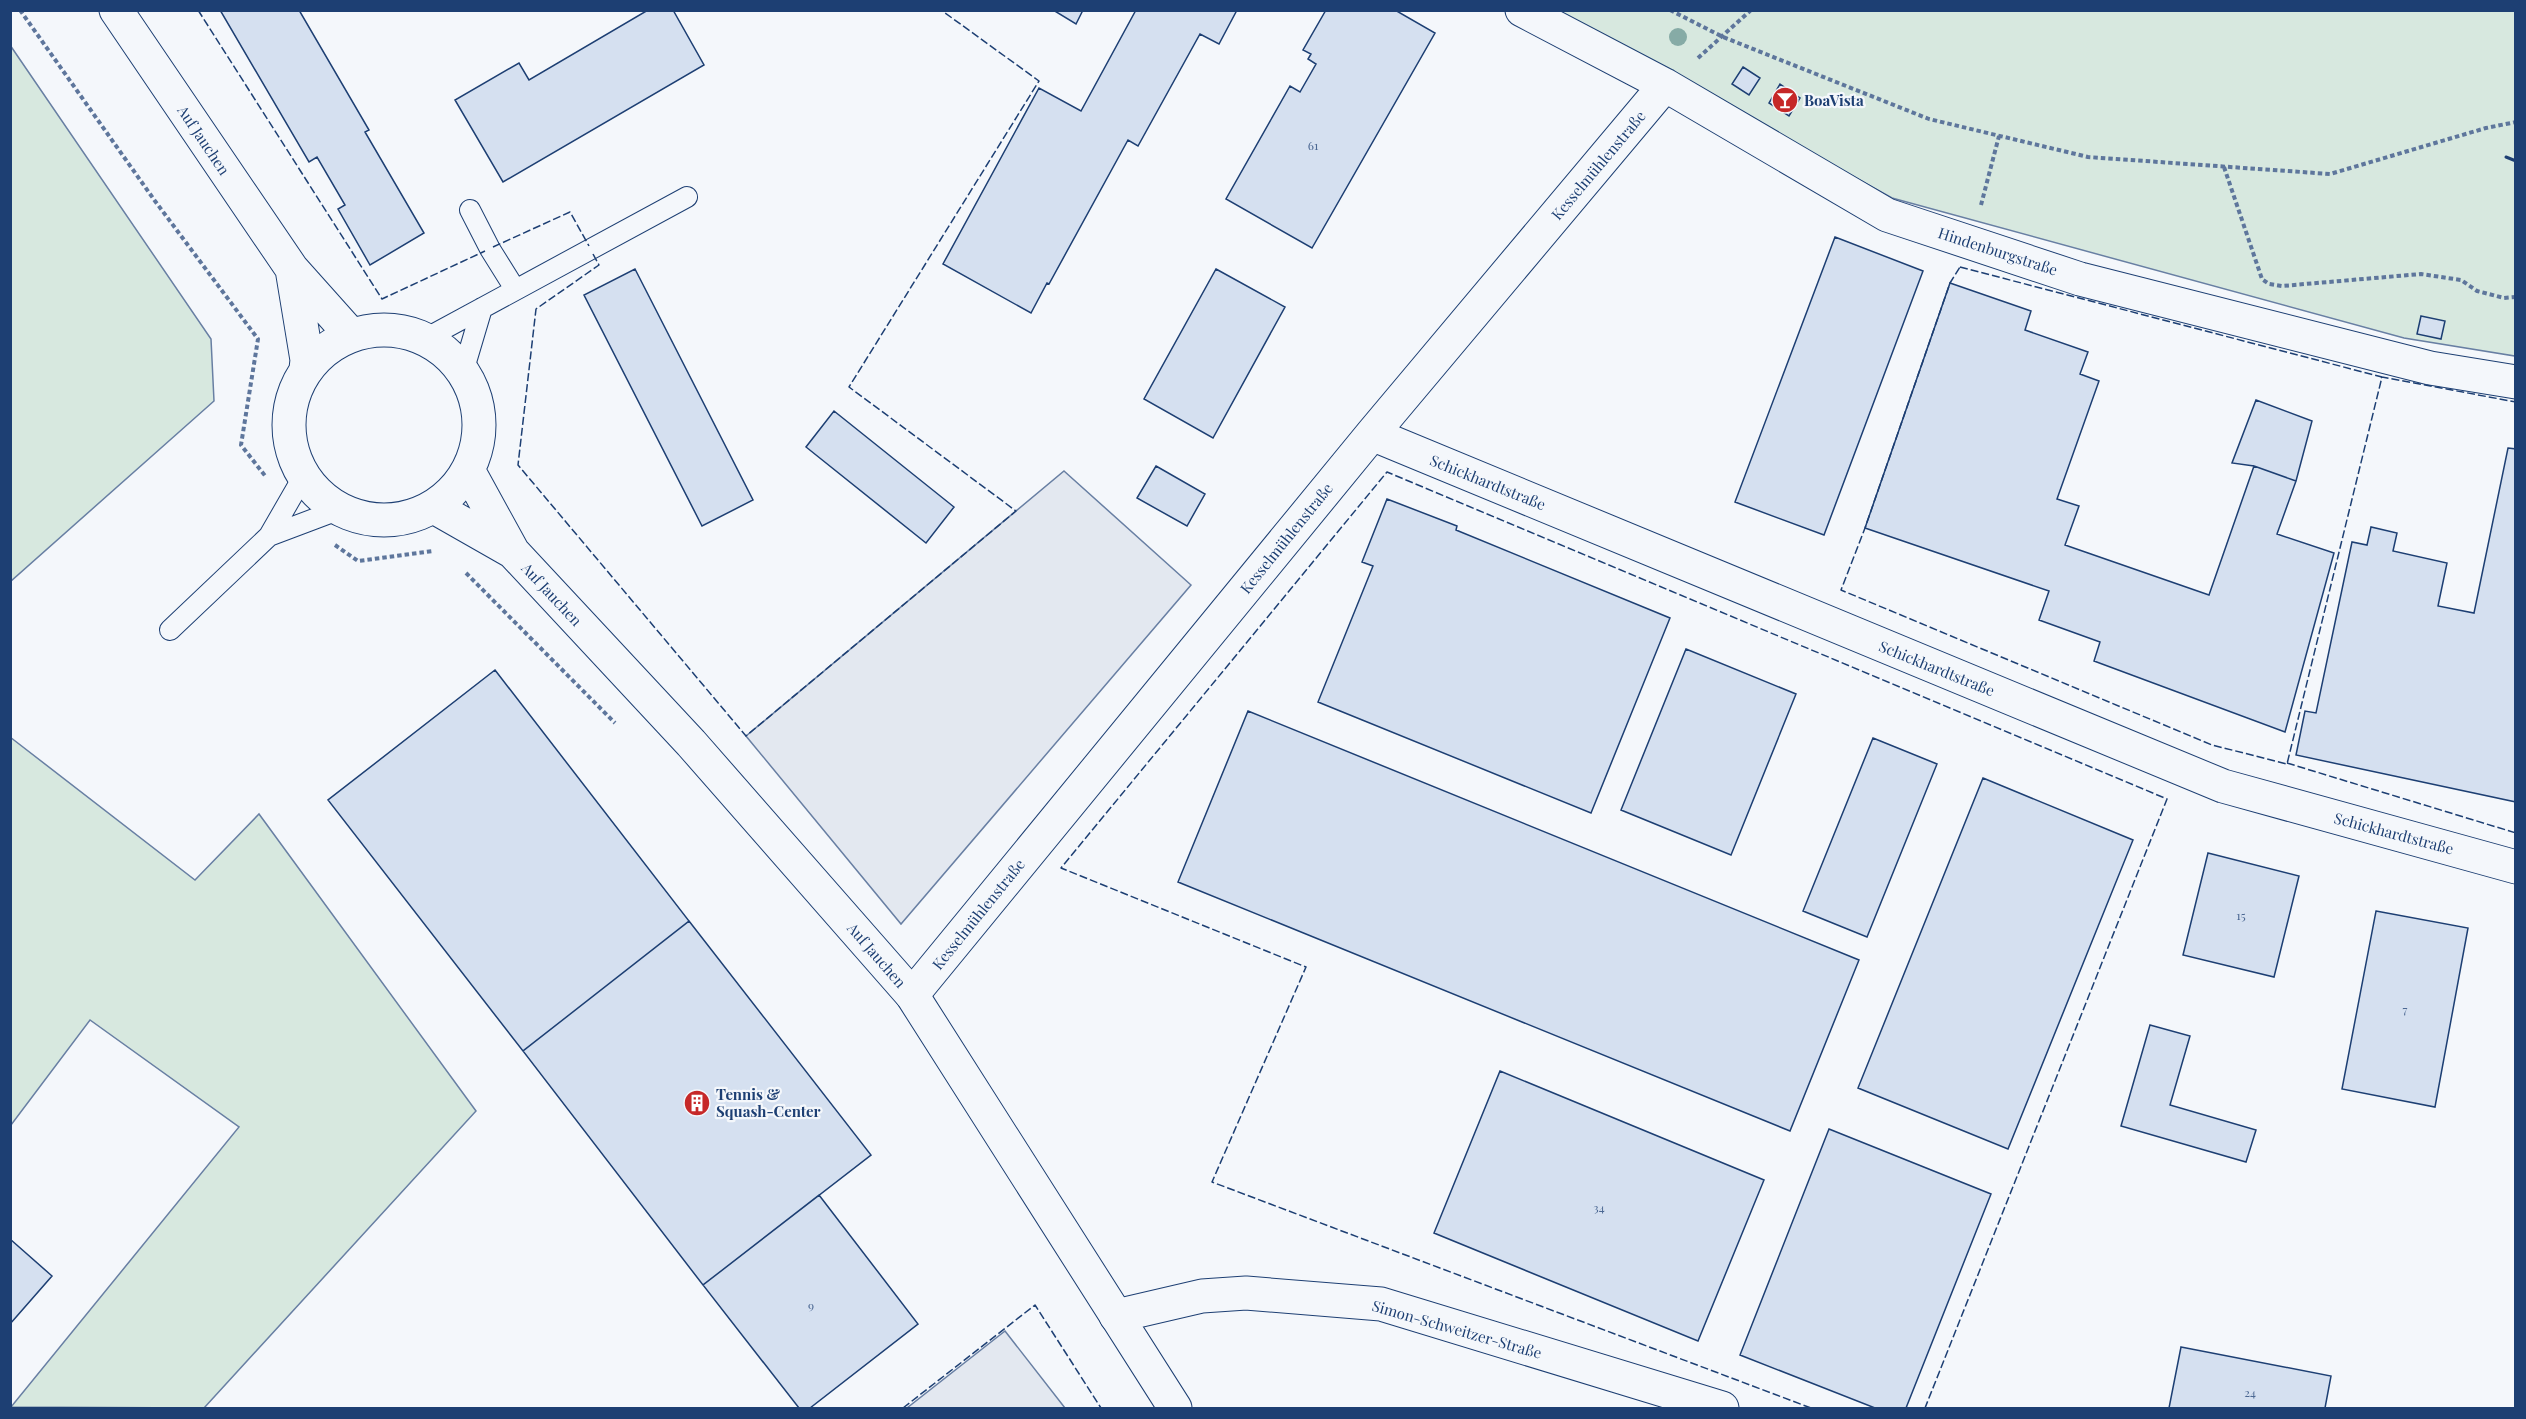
<svg xmlns="http://www.w3.org/2000/svg" width="2526" height="1419" font-family="'Playfair Display',serif">
<rect width="100%" height="100%" fill="#f4f7fb"/>
<!-- green -->
<path fill="#d7e8df" stroke="#687fa3" stroke-width="1.5" d="M 1555,11 L 2515,11 L 2515,356 L 2404,338 L 1892,198 Z
M 10,45 L 211,339 L 214,401 L 11,581 Z
M 10,737 L 195,880 L 259,814 L 476,1111 L 204,1408 L 11,1407 L 239,1127 L 90,1020 L 11,1125 Z"/>
<!-- parking -->
<path fill="#e3e8f0" stroke="#687fa3" stroke-width="1.5" d="M 1064,471 L 1191,585 L 901,924 L 746,736 Z
M 1005,1331 L 1065,1408 L 907,1408 Z"/>
<!-- building -->
<path fill="#d5e0f0" stroke="#1d3f73" stroke-width="1.5" d="M 220,10 L 299,10 L 369,130 L 365,132 L 424,233 L 370,265 L 338,209 L 345,205 L 317,157 L 309,162 Z
M 648,10 L 673,10 L 704,65 L 503,182 L 455,100 L 519,63 L 529,80 Z
M 1053,10 L 1083,10 L 1076,24 Z
M 1136,10 L 1237,10 L 1219,44 L 1200,34 L 1138,146 L 1128,140 L 1049,284 L 1047,283 L 1031,313 L 943,264 L 1039,88 L 1081,111 Z
M 1326,10 L 1395,10 L 1435,33 L 1312,248 L 1226,199 L 1290,86 L 1300,92 L 1316,64 L 1308,59 L 1311,54 L 1303,50 Z
M 1743,67 L 1760,78 L 1749,95 L 1732,84 Z
M 1780,84 L 1800,98 L 1789,116 L 1769,103 Z
M 1835,237 L 1923,271 L 1824,535 L 1735,502 Z
M 635,269 L 753,500 L 702,526 L 584,295 Z
M 1216,269 L 1285,307 L 1213,438 L 1144,399 Z
M 1950,283 L 2031,311 L 2025,330 L 2088,352 L 2080,374 L 2099,381 L 2057,499 L 2079,506 L 2065,545 L 2209,595 L 2254,466 L 2296,481 L 2277,534 L 2334,553 L 2285,732 L 2094,661 L 2100,642 L 2039,620 L 2049,591 L 1865,528 Z
M 2421,316 L 2445,321 L 2441,339 L 2417,334 Z
M 2256,400 L 2312,421 L 2296,481 L 2254,466 L 2232,463 Z
M 834,411 L 954,507 L 926,543 L 806,447 Z
M 2508,448 L 2516,449 L 2516,802 L 2296,755 L 2305,711 L 2316,713 L 2352,542 L 2367,545 L 2371,527 L 2397,533 L 2393,551 L 2447,563 L 2438,606 L 2474,613 Z
M 1156,466 L 1205,494 L 1187,526 L 1137,498 Z
M 1387,499 L 1457,526 L 1456,530 L 1670,618 L 1591,813 L 1318,702 L 1373,566 L 1362,562 Z
M 1686,649 L 1796,694 L 1731,855 L 1621,810 Z
M 495,670 L 689,921 L 523,1051 L 328,800 Z
M 1248,711 L 1859,960 L 1790,1131 L 1178,882 Z
M 1873,738 L 1937,764 L 1867,937 L 1803,911 Z
M 1983,778 L 2133,840 L 2008,1149 L 1858,1088 Z
M 2208,853 L 2299,876 L 2274,977 L 2183,955 Z
M 2376,911 L 2468,928 L 2435,1107 L 2342,1089 Z
M 689,921 L 871,1155 L 703,1285 L 523,1051 Z
M 2150,1025 L 2190,1036 L 2170,1105 L 2256,1130 L 2246,1162 L 2121,1126 Z
M 1500,1071 L 1764,1180 L 1698,1341 L 1434,1233 Z
M 1829,1129 L 1991,1194 L 1906,1408 L 1875,1408 L 1740,1355 Z
M 819,1195 L 918,1324 L 810,1408 L 799,1408 L 703,1285 Z
M 10,1239 L 52,1276 L 10,1324 Z
M 2181,1347 L 2331,1376 L 2325,1408 L 2169,1408 Z"/>
<g fill="none" stroke-linecap="round" stroke-linejoin="round">
<defs>
<path id="service" d="M 470,210 L 490,249 L 515,289
M 425,339 L 687,197
M 463,372 L 482,308
M 269,536 L 338,510
M 170,630 L 269,536 L 303,477"/>
<path id="minor" d="M 1522,10 L 1665,85 L 1887,215 L 2080,279 L 2430,368 L 2516,382
M 1372,434 L 2223,786 L 2516,867
M 912,995 L 1372,434 L 1665,85
M 1116,1316 L 1202,1296 L 1246,1293 L 1381,1304 L 1722,1408"/>
<path id="secondary" d="M 116,10 L 292,269 L 351,335
M 292,269 L 307,360 L 306,369
M289 425a95 95 0 1 1 190 0a95 95 0 1 1-190 0Z
M 468,470 L 513,552 L 691,743 L 912,995 L 1175,1408
M 434,507 L 513,552"/>
</defs>
<!-- service casing -->
<use href="#service" stroke="#1d3f73" stroke-width="22"/>
<!-- minor casing -->
<use href="#minor" stroke="#1d3f73" stroke-width="35"/>
<!-- secondary casing -->
<use href="#secondary" stroke="#1d3f73" stroke-width="35"/>
<!-- path -->
<path stroke="#5e769c" stroke-width="4" stroke-dasharray="4.5 3" stroke-linecap="butt" d="M 20,10 L 155,201 L 258,339 L 241,445 L 266,477
M 1670,10 L 1723,37 L 1929,119 L 2088,157 L 2330,174 L 2486,128 L 2516,122
M 1698,58 L 1751,10
M 2224,167 L 2262,279 L 2269,284 L 2282,286 L 2421,274 L 2461,280 L 2477,291 L 2504,298 L 2516,297
M 1981,205 L 1999,136
M 335,545 L 358,561 L 433,551
M 466,573 L 615,723"/>
<!-- service -->
<use href="#service" stroke="#f4f7fb" stroke-width="20"/>
<!-- minor -->
<use href="#minor" stroke="#f4f7fb" stroke-width="33"/>
<!-- secondary -->
<use href="#secondary" stroke="#f4f7fb" stroke-width="33"/>
<!-- fence -->
<path stroke="#1d3f73" stroke-width="1.5" stroke-dasharray="8 3" stroke-linecap="butt" d="M 198,10 L 382,299 L 485,251
M 493,247 L 570,212 L 589,246
M 593,254 L 599,265 L 536,309 L 518,465 L 746,736 L 1016,511 L 849,387 L 1039,81 L 941,10
M 1960,267 L 2382,377 L 2287,764 L 2212,745 L 1841,590 L 1865,528 L 1950,283 Z
M 2381,378 L 2382,377 L 2516,402
M 2287,763 L 2516,833
M 903,1408 L 1035,1305 L 1101,1408
M 1811,1408 L 1212,1182 L 1306,967 L 1061,868 L 1387,472 L 2167,799 L 1925,1408"/>
<!-- wall -->
<path stroke="#1d3f73" stroke-width="3" d="M 2506,157 L 2516,161"/>
</g>
<!-- trees -->
<circle fill="#86aba6" cx="1678" cy="37" r="9"/>
<!-- icons -->
<defs>
<symbol id="bar-disc" viewBox="-11 -11 22 22"><circle r="9.5" fill="#c62828" stroke="#f4f7fb"/><path d="M-6-5H6L.8 .8V4.5H3.5V6h-7V4.5H-.8V.8Z" fill="#fff"/></symbol>
<symbol id="building-disc" viewBox="-11 -11 22 22"><circle r="9.5" fill="#c62828" stroke="#f4f7fb"/><path d="M-4-6H4V6H1V3H-1V6H-4ZM-2.5-4.3h1.7v1.8h-1.7ZM.8-4.3h1.7v1.8H.8ZM-2.5-1h1.7V.8h-1.7ZM.8-1h1.7V.8H.8Z" fill="#fff"/></symbol>
</defs>
<g fill-rule="evenodd">
<use href="#bar-disc" x="1770" y="85" width="30" height="30"/>
<use href="#building-disc" x="682" y="1088" width="30" height="30"/>
</g>
<g text-anchor="middle" dominant-baseline="central" stroke-width="4.5" stroke-linejoin="round" paint-order="stroke">
<!-- number labels -->
<g font-size="12" fill="#4b6792">
<text x="1313" y="145">61</text>
<text x="2241" y="915">15</text>
<text x="2405" y="1009">7</text>
<text x="1599" y="1207">34</text>
<text x="811" y="1305">9</text>
<text x="2250" y="1392">24</text>
</g>
<!-- poi labels -->
<g font-size="15" font-weight="bold" fill="#1d3f73" stroke="#f4f7fb" text-anchor="start">
<text x="1804" y="100">BoaVista</text>
<text x="716" y="1094">Tennis &amp;<tspan x="716" dy="17">Squash-Center</tspan></text>
</g>
<!-- street labels -->
<g font-size="15" fill="#1d3f73" stroke="#f4f7fb">
<text transform="translate(204 140) rotate(56)">Auf Jauchen</text>
<text transform="translate(1598 165) rotate(-50)">Kesselmühlenstraße</text>
<text transform="translate(1998 251) rotate(18)">Hindenburgstraße</text>
<text transform="translate(1488 482) rotate(22)">Schickhardtstraße</text>
<text transform="translate(1286 538) rotate(-51)">Kesselmühlenstraße</text>
<text transform="translate(552 594) rotate(47)">Auf Jauchen</text>
<text transform="translate(1937 668) rotate(22)">Schickhardtstraße</text>
<text transform="translate(2394 833) rotate(15)">Schickhardtstraße</text>
<text transform="translate(978 914) rotate(-51)">Kesselmühlenstraße</text>
<text transform="translate(877 955) rotate(49)">Auf Jauchen</text>
<text transform="translate(1457 1329) rotate(16)">Simon-Schweitzer-Straße</text>
</g>
</g>
<!-- border -->
<rect width="2526" height="1419" fill="none" stroke="#1d3f73" stroke-width="24"/>
</svg>
